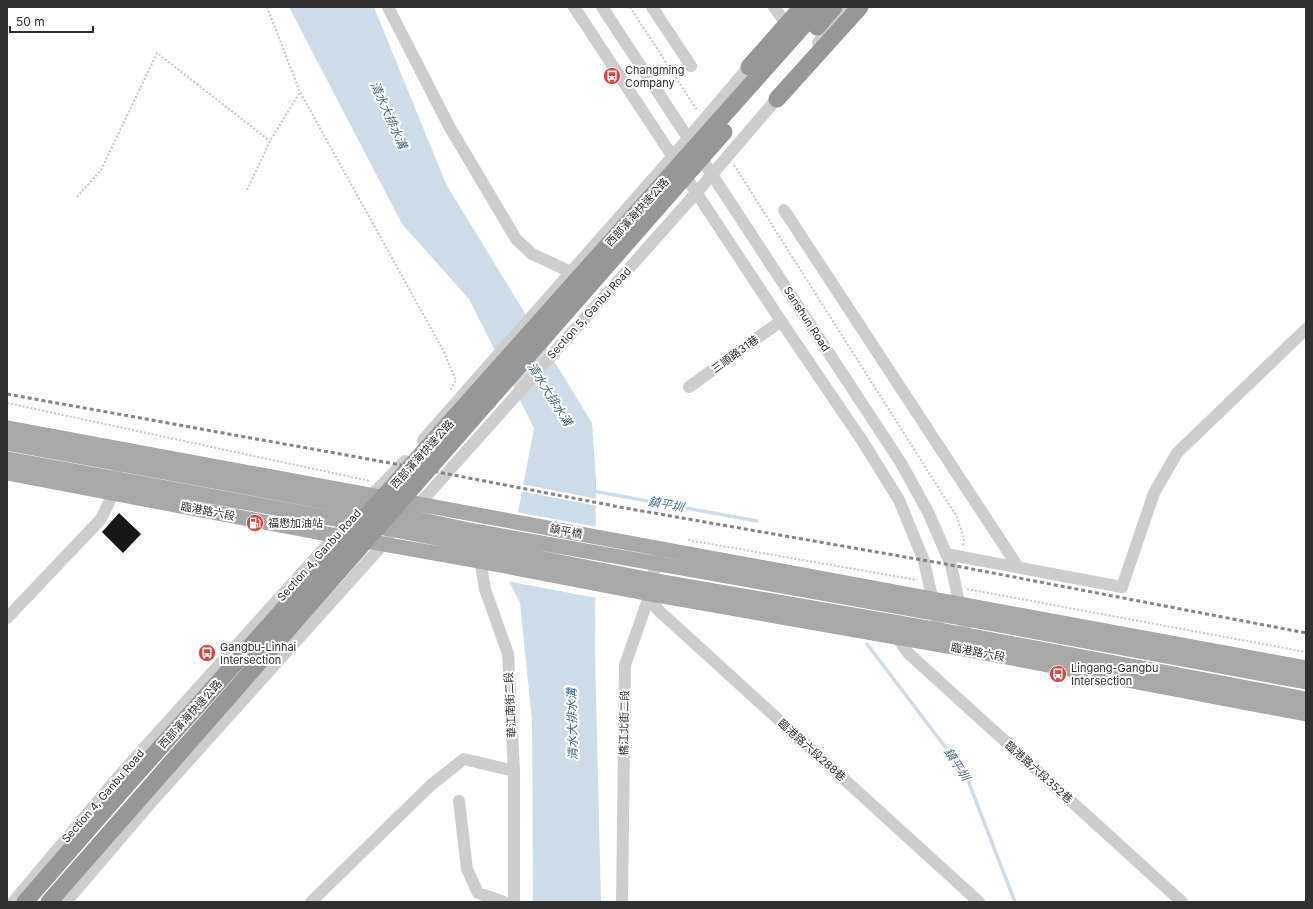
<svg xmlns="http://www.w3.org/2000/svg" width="1313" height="909" font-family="Inter,'Noto Sans TC',sans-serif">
<rect width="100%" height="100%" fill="#fff"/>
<!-- water -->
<path fill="#cedce9" d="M 289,7 L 374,7 L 446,184 L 592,423 L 596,479 L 595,653 L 601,902 L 533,902 L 532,721 L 520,603 L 506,575 L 534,428 L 469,299 L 402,224 Z"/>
<!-- pier -->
<path fill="#fff" d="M 521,484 L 598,499 L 598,506 L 520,491 Z
M 516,512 L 598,527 L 597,598 L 507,581 L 504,575 Z"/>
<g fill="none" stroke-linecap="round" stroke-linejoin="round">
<!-- stream -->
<path stroke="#cedce9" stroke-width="3.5" d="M 593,491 L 757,521
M 867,644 L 965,773 L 1015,902"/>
</g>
<!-- building -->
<path fill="#171717" d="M 119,513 L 141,534 L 123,553 L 102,532 Z"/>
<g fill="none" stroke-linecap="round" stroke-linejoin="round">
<!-- path -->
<path stroke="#c7c7c7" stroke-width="2" stroke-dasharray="2 2" stroke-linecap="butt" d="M 267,7 L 300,92 L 443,350 L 456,380 L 450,390
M 630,7 L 697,110
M 734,165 L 957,517 L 964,539 L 963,547
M 247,190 L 270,141 L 300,92
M 77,197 L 101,170 L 157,53 L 270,141
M 7,403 L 370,481
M 688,540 L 917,580
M 967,589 L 1306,652"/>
<!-- minor -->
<path stroke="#cdcdcd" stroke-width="12" d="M 388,7 L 449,126 L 516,239 L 532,254 L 571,272
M 574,7 L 781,321 L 863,442 L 899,500 L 924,561 L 941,638
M 602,7 L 901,463 L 929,514 L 951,565 L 968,643
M 652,7 L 691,66
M 774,7 L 782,18
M 818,43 L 844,7
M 784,210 L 1018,567
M 689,387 L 781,321
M 423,440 L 673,156 L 753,62
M 366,501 L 405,461
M 414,510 L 697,192 L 781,94
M 479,554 L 485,589 L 508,654 L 514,771 L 514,902
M 946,554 L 1122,587 L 1154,493 L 1177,453 L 1306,329
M 650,594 L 657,609 L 979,902
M 7,618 L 101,519 L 114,492 L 121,455
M 898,639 L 908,653 L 1182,902
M 459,801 L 467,869 L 478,893 L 504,902
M 13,902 L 118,777 L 354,515
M 66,902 L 148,806 L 388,539
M 311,902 L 431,785 L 464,759 L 514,771
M 622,902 L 625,665 L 650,594 L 657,556"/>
<!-- major -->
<path stroke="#a8a8a8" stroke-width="15" d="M 7,428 L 1306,668
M 7,443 L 408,517 L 474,531 L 962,618 L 1306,682
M 7,459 L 396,530 L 652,580 L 939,630 L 1306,699
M 7,473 L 338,536 L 479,561 L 650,594 L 970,650 L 1306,714"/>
<!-- highway -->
<path stroke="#979797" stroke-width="17" d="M 749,67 L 802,7
M 777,99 L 860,7"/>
<!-- rail -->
<path stroke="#858585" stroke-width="3" stroke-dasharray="4 3" stroke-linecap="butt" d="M 7,394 L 401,465 L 625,508 L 951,565 L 1306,633"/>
<!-- highway-bridge -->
<path stroke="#979797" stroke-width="17" d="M 817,27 L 834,7
M 25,902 L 126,786 L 820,7
M 49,902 L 724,132"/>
</g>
<!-- icons -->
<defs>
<symbol id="bus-disc" viewBox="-11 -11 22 22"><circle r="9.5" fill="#d44745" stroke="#fff"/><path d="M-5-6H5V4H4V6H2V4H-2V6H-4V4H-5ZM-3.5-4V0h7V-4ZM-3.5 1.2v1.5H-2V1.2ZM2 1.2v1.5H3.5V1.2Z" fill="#fff"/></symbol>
<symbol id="fuel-disc" viewBox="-11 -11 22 22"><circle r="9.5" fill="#d44745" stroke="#fff"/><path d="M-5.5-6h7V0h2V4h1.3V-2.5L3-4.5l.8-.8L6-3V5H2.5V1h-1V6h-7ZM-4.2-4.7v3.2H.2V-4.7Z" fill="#fff"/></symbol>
</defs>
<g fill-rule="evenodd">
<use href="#bus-disc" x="602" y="66" width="20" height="20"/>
<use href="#fuel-disc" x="245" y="513" width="20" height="20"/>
<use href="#bus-disc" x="197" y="643" width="20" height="20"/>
<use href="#bus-disc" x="1048" y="664" width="20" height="20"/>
</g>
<g text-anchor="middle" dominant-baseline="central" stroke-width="4" stroke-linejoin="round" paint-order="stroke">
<!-- poi labels -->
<g font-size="11" fill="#303030" stroke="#fff" text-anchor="start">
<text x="625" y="70">Changming<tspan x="625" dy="13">Company</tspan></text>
<text x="268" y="523">福懋加油站</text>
<text x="220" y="647">Gangbu-Linhai<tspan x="220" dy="13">Intersection</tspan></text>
<text x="1071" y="668">Lingang-Gangbu<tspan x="1071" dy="13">Intersection</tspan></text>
</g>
<!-- street labels -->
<g font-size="11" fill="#303030" stroke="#fff">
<text transform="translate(637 212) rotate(-48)">西部濱海快速公路</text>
<text transform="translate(589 313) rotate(-48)">Section 5, Ganbu Road</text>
<text transform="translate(807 319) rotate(57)">Sanshun Road</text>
<text transform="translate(735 354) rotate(-36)">三順路31巷</text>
<text transform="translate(422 454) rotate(-48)">西部濱海快速公路</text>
<text transform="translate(208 511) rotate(11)">臨港路六段</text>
<text transform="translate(566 531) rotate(11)">鎮平橋</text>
<text transform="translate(319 555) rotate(-48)">Section 4, Ganbu Road</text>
<text transform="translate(978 652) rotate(11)">臨港路六段</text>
<text transform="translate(510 705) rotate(-93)">華江南街二段</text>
<text transform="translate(190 714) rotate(-48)">西部濱海快速公路</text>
<text transform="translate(624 723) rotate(-89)">橋江北街二段</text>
<text transform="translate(812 750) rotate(42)">臨港路六段288巷</text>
<text transform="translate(1039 772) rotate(42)">臨港路六段352巷</text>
<text transform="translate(103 796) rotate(-49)">Section 4, Ganbu Road</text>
</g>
<!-- water labels -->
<g font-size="12" font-style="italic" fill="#456a8b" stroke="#fff">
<text transform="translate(389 115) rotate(66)">清水大排水溝</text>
<text transform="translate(550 394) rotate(58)">清水大排水溝</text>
<text transform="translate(666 504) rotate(11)">鎮平圳</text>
<text transform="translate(572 724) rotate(-91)">清水大排水溝</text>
<text transform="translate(957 764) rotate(57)">鎮平圳</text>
</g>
</g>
<!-- border -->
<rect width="1313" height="909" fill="none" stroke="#303030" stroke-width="16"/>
<!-- scale -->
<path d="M10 26v6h83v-6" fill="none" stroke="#303030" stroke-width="2"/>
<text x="16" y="26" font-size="12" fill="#303030" stroke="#ffffff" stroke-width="3" paint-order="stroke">50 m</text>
</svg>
